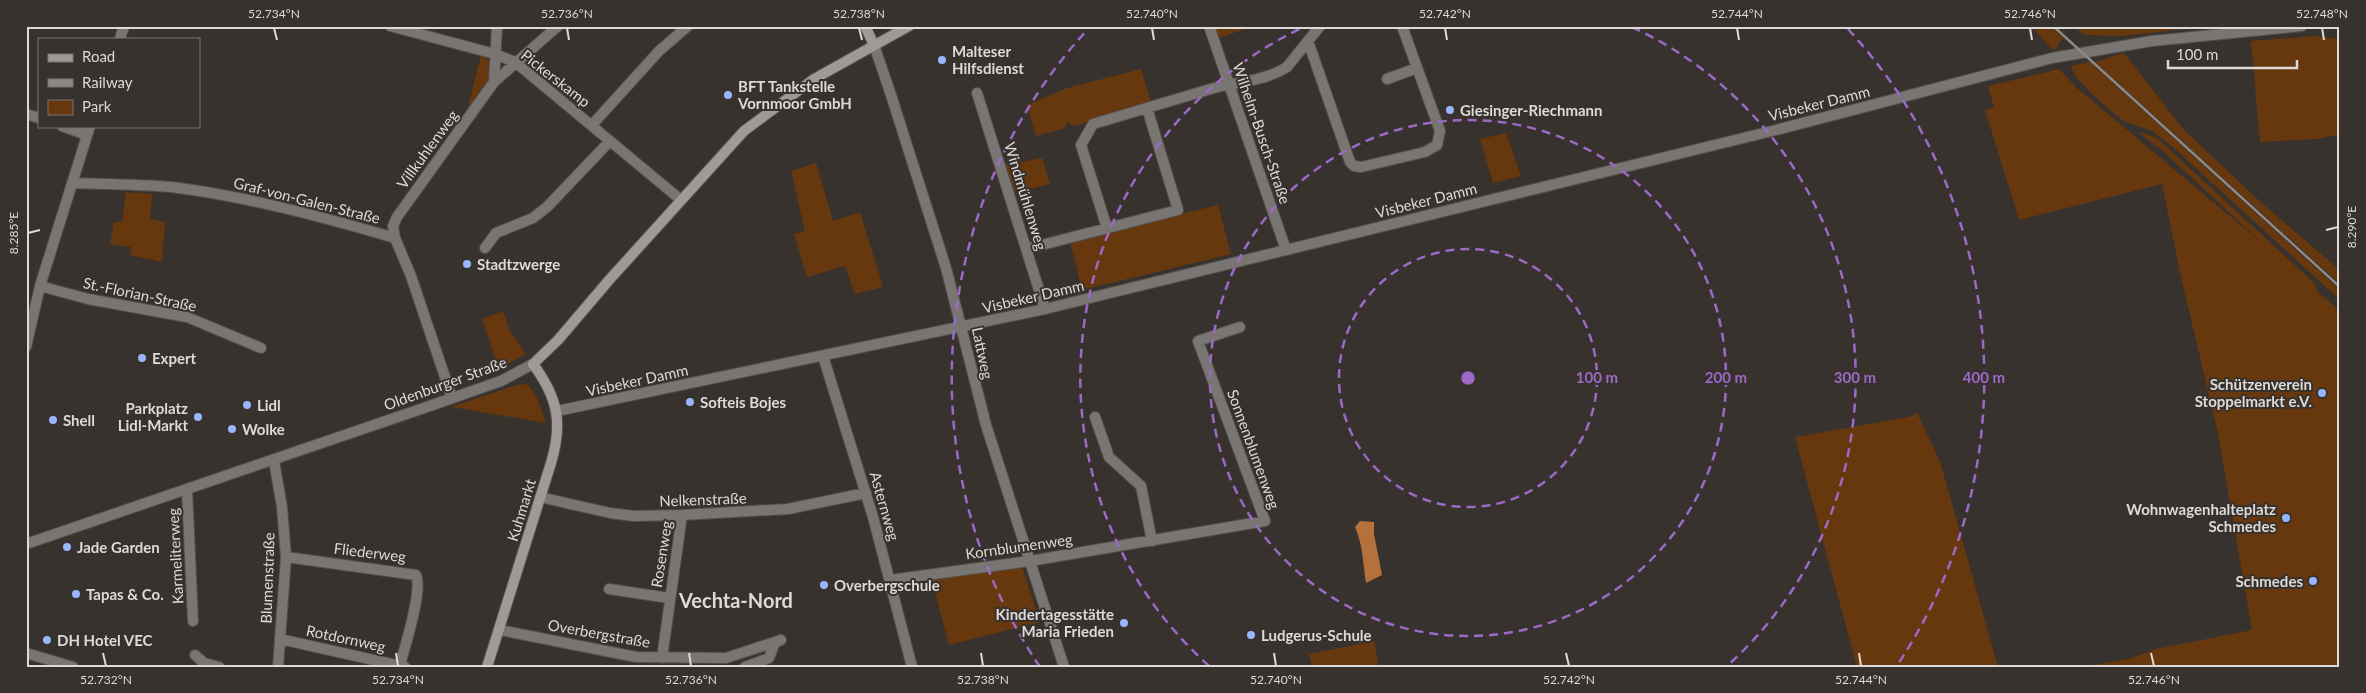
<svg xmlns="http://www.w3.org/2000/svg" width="2366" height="693" font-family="Lato,sans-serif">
<rect width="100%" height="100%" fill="#37322e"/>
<!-- green -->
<path fill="#67370d" d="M 1215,26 L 1254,26 L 1219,38 Z
M 2031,26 L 2050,26 L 2063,38 L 2054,51 Z
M 2073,26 L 2214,26 L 2121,36 L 2084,35 Z
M 2315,36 L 2340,39 L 2340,134 L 2318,139 L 2260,142 L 2251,41 Z
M 2124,53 L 2183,129 L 2265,206 L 2340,270 L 2340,284 L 2095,62 Z
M 481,55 C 506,66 475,101 466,115 Z
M 2090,62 L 2340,290 L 2340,300 L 2175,149 L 2152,131 L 2123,121 L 2093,95 L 2075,76 L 2071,66 Z
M 1141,69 L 1151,102 L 1075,126 L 1067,122 L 1065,128 L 1036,136 L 1027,105 L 1067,88 Z
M 2059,69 L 2077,88 L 2262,243 L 2164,152 L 2137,131 L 2157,138 L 2312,281 L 2317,288 L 2316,290 L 2340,311 L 2340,667 L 2079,667 L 2129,659 L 2156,649 L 2252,630 L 2218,433 L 2180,273 L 2162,184 L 2019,220 L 1985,110 L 1994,107 L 1988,86 Z
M 1506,133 L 1521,176 L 1493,183 L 1480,139 Z
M 1042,158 L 1050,184 L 1013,193 L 1005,165 Z
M 816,163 L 833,221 L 860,212 L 883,287 L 855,294 L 845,266 L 807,277 L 794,234 L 805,231 L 791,171 Z
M 126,192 L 152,194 L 150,219 L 165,222 L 162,262 L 130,255 L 131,247 L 110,244 L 114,222 L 122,222 Z
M 1218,205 L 1231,254 L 1082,290 L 1070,241 Z
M 503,311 L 510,331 L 526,354 L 499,369 L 482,319 Z
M 527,384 L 536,395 L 546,423 L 451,407 L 517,385 Z
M 1917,413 L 1940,461 L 1998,667 L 1857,667 L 1795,437 L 1909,417 Z
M 1022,566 L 1040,622 L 949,645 L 931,577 Z
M 1374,641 L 1379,667 L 1312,667 L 1309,654 Z"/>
<!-- water -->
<path fill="#b4713b" d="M 1360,521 L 1374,522 L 1374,534 L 1382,575 L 1366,583 C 1363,564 1363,545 1355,527 Z"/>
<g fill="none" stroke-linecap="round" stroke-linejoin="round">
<defs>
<path id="minor" d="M 390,26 L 495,54 L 515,62 L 681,200
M 1209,26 L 1286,250
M 1308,41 L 1350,162 L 1354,166 L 1361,167 L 1425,152 L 1437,145 L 1440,131 L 1402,26
M 1387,79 L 1417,68
M 494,82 L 497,26
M 977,93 L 1045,309
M 26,114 L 39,118
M 592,125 L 659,51 L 688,26
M 62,126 L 87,135
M 72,183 C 104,184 138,184 171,187 C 245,196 323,217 395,238
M 1107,228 L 1081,145 L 1093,124 C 1133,112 1174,100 1214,88 C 1238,82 1265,81 1287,67 L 1320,26
M 485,248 L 496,233 L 533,218 L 547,207 L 610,141
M 1026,249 L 1178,210 L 1147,108
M 40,286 L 88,299 L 187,317 L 261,348
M 823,356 L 873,517 L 912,667
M 452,398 L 411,276 L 395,238 L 393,226 L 397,217 L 494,82 L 558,26
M 1095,417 L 1109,457 L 1141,486 L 1152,541
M 274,461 L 282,507 L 286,557 L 278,667
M 187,490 L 193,621
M 540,497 L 610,513 L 634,516 L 682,515 L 788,509 L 866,493
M 286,557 L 416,575 C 423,591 405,646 400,665
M 890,580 L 1030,561 L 1265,521 L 1198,341 L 1240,327
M 609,589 L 669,598
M 500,630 L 636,657 L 726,658 L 781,640
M 280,639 L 405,667
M 195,655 L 204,663 L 219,667
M 662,658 L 682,515
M 745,667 L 769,658 L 775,642"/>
<path id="tertiary" d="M 120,39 L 124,26
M 874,45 L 891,95 L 946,268 L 986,425 L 1064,667
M 26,347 L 40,286 L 90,126
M 557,411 L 1045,309 L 1776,130 L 2052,58 L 2152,41 L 2302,26
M 26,544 L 424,408 L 501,381 L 533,364
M 26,653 L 73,667"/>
<path id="secondary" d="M 865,26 L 874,45
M 487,667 L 551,463 C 563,423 558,398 533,364 L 558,340 L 610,279 L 744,131 L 814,79 L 909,26"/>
</defs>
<!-- minor casing -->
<use href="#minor" stroke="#55504c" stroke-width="12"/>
<!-- tertiary casing -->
<use href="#tertiary" stroke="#55504c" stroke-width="12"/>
<!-- secondary casing -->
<use href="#secondary" stroke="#55504c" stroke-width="12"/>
<!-- minor -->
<use href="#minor" stroke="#787573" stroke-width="10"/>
<!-- tertiary -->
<use href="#tertiary" stroke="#787573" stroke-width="10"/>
<!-- secondary -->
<use href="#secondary" stroke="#9f9a97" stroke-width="10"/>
<!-- rail -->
<path stroke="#8c8885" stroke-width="2.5" d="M 2053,26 L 2340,287"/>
</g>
<!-- ticks -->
<path fill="none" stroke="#dddad7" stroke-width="2" d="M 274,28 L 277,40M 567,28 L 569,40M 859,28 L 862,40M 1152,28 L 1154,40M 1445,28 L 1447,40M 1737,28 L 1739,40M 2030,28 L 2032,40M 2322,28 L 2324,40M 2326,230 L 2338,227M 28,233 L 40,230M 103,653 L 106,666M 396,653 L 398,666M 689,653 L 691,666M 981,653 L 983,666M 1274,653 L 1276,666M 1566,653 L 1569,666M 1859,653 L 1861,666M 2151,653 L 2154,666"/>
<!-- distance rings -->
<g fill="none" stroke="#9d69c7" stroke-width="2.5" stroke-dasharray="9 6">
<circle cx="1468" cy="378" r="129"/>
<circle cx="1468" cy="378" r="258"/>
<path d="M1209 666A387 387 0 0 1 1304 27M1632 27A387 387 0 0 1 1727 666"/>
<path d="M1040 667A516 516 0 0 1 1088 29M1848 29A516 516 0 0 1 1896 667"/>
</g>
<!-- markers -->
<g fill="#98b5fd" stroke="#37322e" stroke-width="2">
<circle cx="942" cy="60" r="5"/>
<circle cx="728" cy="95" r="5"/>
<circle cx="1450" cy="110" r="5"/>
<circle cx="467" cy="264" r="5"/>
<circle cx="142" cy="358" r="5"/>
<circle cx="2322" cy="393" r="5"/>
<circle cx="690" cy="402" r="5"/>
<circle cx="247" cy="405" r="5"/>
<circle cx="198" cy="417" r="5"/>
<circle cx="53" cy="420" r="5"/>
<circle cx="232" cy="429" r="5"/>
<circle cx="2286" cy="518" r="5"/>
<circle cx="67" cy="547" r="5"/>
<circle cx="2313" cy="581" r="5"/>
<circle cx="824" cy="585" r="5"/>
<circle cx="76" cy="594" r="5"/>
<circle cx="1124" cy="623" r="5"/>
<circle cx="1251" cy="635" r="5"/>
<circle cx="47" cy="640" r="5"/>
</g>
<g text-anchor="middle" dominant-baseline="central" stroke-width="4" stroke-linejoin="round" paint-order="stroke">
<!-- poi labels -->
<g font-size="15" font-weight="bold" fill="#dddad7" stroke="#37322e" text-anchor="start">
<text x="952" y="51">Malteser<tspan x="952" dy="17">Hilfsdienst</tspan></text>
<text x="738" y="86">BFT Tankstelle<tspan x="738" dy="17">Vornmoor GmbH</tspan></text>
<text x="1460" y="110">Giesinger-Riechmann</text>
<text x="477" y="264">Stadtzwerge</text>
<text x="152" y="358">Expert</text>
<text x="2312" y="384" text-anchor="end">Schützenverein<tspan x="2312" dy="17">Stoppelmarkt e.V.</tspan></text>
<text x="700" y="402">Softeis Bojes</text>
<text x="257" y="405">Lidl</text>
<text x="188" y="408" text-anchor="end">Parkplatz<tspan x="188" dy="17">Lidl-Markt</tspan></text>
<text x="63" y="420">Shell</text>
<text x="242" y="429">Wolke</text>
<text x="2276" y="509" text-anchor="end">Wohnwagenhalteplatz<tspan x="2276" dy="17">Schmedes</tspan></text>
<text x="77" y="547">Jade Garden</text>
<text x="2303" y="581" text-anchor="end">Schmedes</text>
<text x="834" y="585">Overbergschule</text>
<text x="86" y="594">Tapas &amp; Co.</text>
<text x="1114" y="614" text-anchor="end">Kindertagesstätte<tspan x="1114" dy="17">Maria Frieden</tspan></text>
<text x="1261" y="635">Ludgerus-Schule</text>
<text x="57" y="640">DH Hotel VEC</text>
</g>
<!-- street labels -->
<g font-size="15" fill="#dddad7" stroke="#37322e">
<text transform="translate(556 78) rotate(38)">Pickerskamp</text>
<text transform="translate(1819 103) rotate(-14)">Visbeker Damm</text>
<text transform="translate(1262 133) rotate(71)">Wilhelm-Busch-Straße</text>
<text transform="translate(427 149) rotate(-54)">Villkuhlenweg</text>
<text transform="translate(1026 196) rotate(73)">Windmühlenweg</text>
<text transform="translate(307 200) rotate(14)">Graf-von-Galen-Straße</text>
<text transform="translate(1426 200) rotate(-14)">Visbeker Damm</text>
<text transform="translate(140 294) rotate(12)">St.-Florian-Straße</text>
<text transform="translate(1033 296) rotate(-13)">Visbeker Damm</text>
<text transform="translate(983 353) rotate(78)">Lattweg</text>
<text transform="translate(637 380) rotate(-12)">Visbeker Damm</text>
<text transform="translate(445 383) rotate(-20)">Oldenburger Straße</text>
<text transform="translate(1254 449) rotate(70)">Sonnenblumenweg</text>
<text transform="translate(703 499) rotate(-2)">Nelkenstraße</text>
<text transform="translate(885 506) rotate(74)">Asternweg</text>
<text transform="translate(521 510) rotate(-73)">Kuhmarkt</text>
<text transform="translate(1019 546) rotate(-8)">Kornblumenweg</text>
<text transform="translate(370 552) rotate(7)">Fliederweg</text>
<text transform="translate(661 554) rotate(-81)">Rosenweg</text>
<text transform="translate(175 556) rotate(-93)">Karmeliterweg</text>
<text transform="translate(267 578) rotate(-88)">Blumenstraße</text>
<text transform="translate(599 633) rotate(10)">Overbergstraße</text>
<text transform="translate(346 638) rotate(12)">Rotdornweg</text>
</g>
<!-- district labels -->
<g font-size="20" font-weight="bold" fill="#dddad7" stroke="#37322e">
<text x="736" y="600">Vechta-Nord</text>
</g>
</g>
<circle cx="1468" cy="378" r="8" fill="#9d69c7" stroke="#37322e" stroke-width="2.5"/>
<g font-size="15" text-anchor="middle" font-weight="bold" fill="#9d69c7" stroke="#37322e" stroke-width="4" stroke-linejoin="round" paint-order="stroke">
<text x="1597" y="383">100 m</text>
<text x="1726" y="383">200 m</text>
<text x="1855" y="383">300 m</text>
<text x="1984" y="383">400 m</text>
</g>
<!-- border -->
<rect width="2366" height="693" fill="none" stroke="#37322e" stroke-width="55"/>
<!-- legend -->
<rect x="38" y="38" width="162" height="90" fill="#37322e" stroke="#797572"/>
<rect x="48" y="54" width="25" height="8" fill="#9f9a97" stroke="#797572"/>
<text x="82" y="62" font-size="15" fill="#dddad7">Road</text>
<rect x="48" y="79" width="25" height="8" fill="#8c8885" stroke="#797572"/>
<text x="82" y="88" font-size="15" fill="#dddad7">Railway</text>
<rect x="48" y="100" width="25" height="15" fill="#67370d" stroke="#797572"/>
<text x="82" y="112" font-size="15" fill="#dddad7">Park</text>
<!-- scale -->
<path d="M2168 60v8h129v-8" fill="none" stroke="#dddad7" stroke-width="2.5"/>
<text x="2176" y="60" font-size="15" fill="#dddad7" stroke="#37322e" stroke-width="4" paint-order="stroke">100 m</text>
<rect x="28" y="28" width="2310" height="638" fill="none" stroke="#dddad7" stroke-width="2"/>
<g font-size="12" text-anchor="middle" fill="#dddad7">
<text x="274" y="18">52.734°N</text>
<text x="567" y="18">52.736°N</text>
<text x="859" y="18">52.738°N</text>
<text x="1152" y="18">52.740°N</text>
<text x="1445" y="18">52.742°N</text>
<text x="1737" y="18">52.744°N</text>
<text x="2030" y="18">52.746°N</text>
<text x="2322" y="18">52.748°N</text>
<text transform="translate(2352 227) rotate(-90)" y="4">8.290°E</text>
<text transform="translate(14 233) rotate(-90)" y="4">8.285°E</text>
<text x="106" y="684">52.732°N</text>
<text x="398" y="684">52.734°N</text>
<text x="691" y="684">52.736°N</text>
<text x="983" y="684">52.738°N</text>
<text x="1276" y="684">52.740°N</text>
<text x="1569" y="684">52.742°N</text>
<text x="1861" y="684">52.744°N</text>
<text x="2154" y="684">52.746°N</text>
</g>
</svg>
